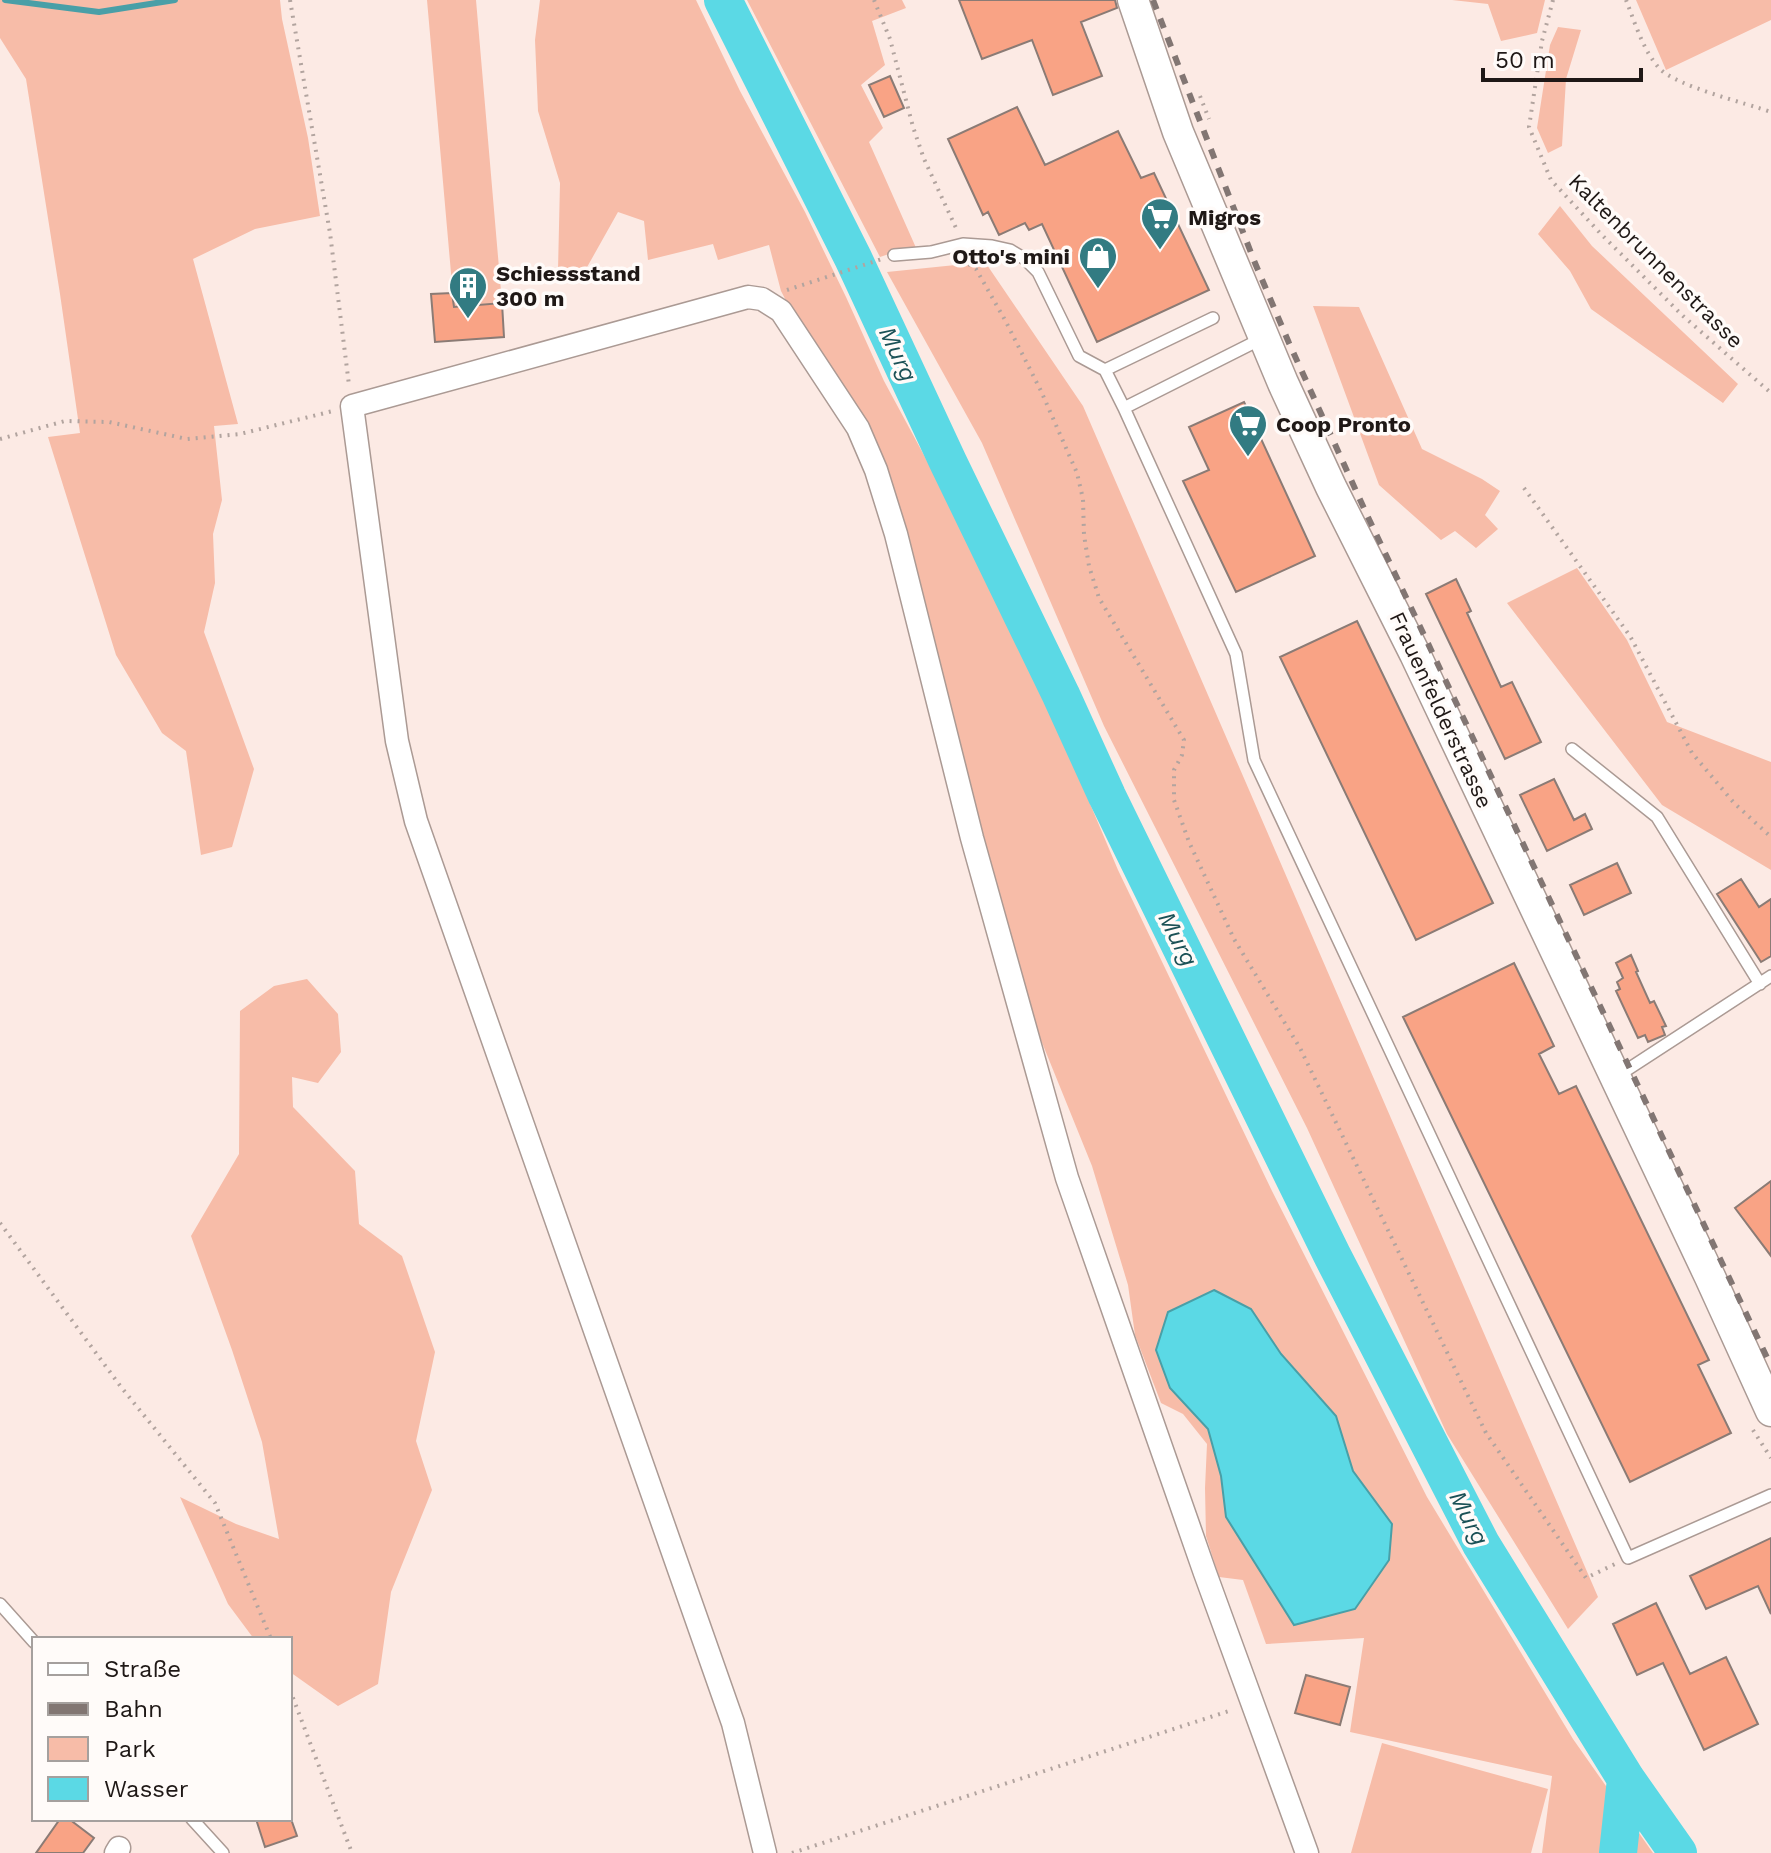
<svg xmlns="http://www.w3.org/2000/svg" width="1771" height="1853" font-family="'Work Sans',sans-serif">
<rect width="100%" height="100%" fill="#fceae4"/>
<!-- green -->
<path fill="#f7bca8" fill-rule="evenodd" d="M 0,0 L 280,0 L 282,19 L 308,138 L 320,216 L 255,229 L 193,259 L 238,424 L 214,426 L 222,500 L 213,534 L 215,583 L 204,632 L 254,769 L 232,847 L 201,855 L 186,751 L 162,733 L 116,655 L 48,437 L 80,433 L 60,294 L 26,79 L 0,38 Z
M 427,0 L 476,0 L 502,303 L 454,307 Z
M 540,0 L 696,0 L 740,91 L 805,212 L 846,297 L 884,381 L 960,522 L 1061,735 L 1118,870 L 1272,1191 L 1427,1497 L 1573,1739 L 1653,1853 L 1542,1853 L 1552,1776 L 1350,1732 L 1364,1638 L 1266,1644 L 1243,1580 L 1219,1577 L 1206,1536 L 1205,1488 L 1207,1444 L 1183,1414 L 1161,1403 L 1135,1335 L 1128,1285 L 1092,1166 L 1009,961 L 902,526 L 781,291 L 769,245 L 718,260 L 713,244 L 648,260 L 644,221 L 618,212 L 586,269 L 558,270 L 560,183 L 538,111 L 535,40 ZM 1251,1309 L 1281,1354 L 1336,1416 L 1353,1471 L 1392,1524 L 1226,1517 L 1221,1476 L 1208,1429 Z
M 747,0 L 902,0 L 906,8 L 872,21 L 885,65 L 861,85 L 883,128 L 869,142 L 917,250 L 895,252 L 880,257 Z
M 1452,0 L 1545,0 L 1537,33 L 1501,41 L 1488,4 Z
M 1636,0 L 1771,0 L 1771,20 L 1666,70 Z
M 1558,27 L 1581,30 L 1566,79 L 1562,146 L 1548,153 L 1537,128 L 1550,45 Z
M 1560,206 L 1592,246 L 1738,384 L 1723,403 L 1591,309 L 1570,271 L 1538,234 Z
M 985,262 L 1083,406 L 1598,1597 L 1568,1629 L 1447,1434 L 1307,1128 L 1104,726 L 982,443 L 887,272 Z
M 1313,306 L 1359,307 L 1422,449 L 1482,479 L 1500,491 L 1485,515 L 1498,529 L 1476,548 L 1455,531 L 1441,540 L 1379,485 Z
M 1577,568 L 1627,640 L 1667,722 L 1771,762 L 1771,870 L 1662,805 L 1507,603 Z
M 307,979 L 338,1014 L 341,1052 L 318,1083 L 292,1077 L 293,1107 L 355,1171 L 359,1224 L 402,1256 L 435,1352 L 416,1441 L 432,1490 L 391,1592 L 378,1684 L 338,1706 L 290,1672 L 290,1639 L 254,1639 L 228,1604 L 180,1497 L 236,1524 L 279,1539 L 262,1442 L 232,1350 L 191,1236 L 239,1154 L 240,1011 L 274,986 Z
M 1382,1743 L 1548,1789 L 1531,1853 L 1351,1853 Z"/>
<!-- water -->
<path fill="#5bd9e5" stroke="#499fa7" stroke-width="2" d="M 1214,1290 L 1251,1309 L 1281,1354 L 1336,1416 L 1353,1471 L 1392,1524 L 1389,1560 L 1355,1609 L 1294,1625 L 1226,1517 L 1221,1476 L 1208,1429 L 1170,1388 L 1156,1350 L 1168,1312 Z"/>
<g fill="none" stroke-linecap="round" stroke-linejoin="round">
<!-- stream -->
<path stroke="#499fa7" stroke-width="6" d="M 5,0 L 99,12 L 175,0"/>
<!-- river -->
<path stroke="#5bd9e5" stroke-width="38" d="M 723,0 L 853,258 L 948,462 L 1061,695 L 1107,796 L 1332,1255 L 1481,1544 L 1626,1779 L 1678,1853
M 1618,1853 L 1626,1779"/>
</g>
<!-- building -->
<path fill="#f9a385" stroke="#8b7b75" stroke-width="2" d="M 959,0 L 1115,0 L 1117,8 L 1081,22 L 1102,76 L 1053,95 L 1032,40 L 982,59 Z
M 890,76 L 904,108 L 884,117 L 869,85 Z
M 1017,107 L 1045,165 L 1118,131 L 1141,178 L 1154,173 L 1209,290 L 1097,342 L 1042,224 L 1029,230 L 1025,223 L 999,235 L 988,212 L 983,215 L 948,139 Z
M 452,293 L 454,307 L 502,303 L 504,337 L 435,342 L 431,294 Z
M 1244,402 L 1315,556 L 1236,592 L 1183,481 L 1209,470 L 1189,427 Z
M 1456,579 L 1471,611 L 1467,613 L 1501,687 L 1512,682 L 1541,742 L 1505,759 L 1426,594 Z
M 1357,621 L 1493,903 L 1416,940 L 1280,657 Z
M 1554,779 L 1574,820 L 1585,814 L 1592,829 L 1547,851 L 1520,795 Z
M 1617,863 L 1631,893 L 1584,915 L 1570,885 Z
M 1741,879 L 1759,907 L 1771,899 L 1771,956 L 1761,962 L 1717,894 Z
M 1631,955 L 1638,971 L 1636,972 L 1650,1003 L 1654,1001 L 1666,1026 L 1662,1027 L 1665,1035 L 1648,1042 L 1645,1035 L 1638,1038 L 1616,991 L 1620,989 L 1617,982 L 1623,978 L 1616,963 Z
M 1514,963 L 1554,1046 L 1539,1054 L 1559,1094 L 1576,1086 L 1709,1360 L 1698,1365 L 1731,1433 L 1630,1482 L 1403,1017 Z
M 1771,1181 L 1771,1256 L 1735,1208 Z
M 1771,1538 L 1771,1614 L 1758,1586 L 1706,1609 L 1690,1576 Z
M 1656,1603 L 1690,1674 L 1726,1657 L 1758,1724 L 1704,1750 L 1663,1663 L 1637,1675 L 1613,1624 Z
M 1306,1675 L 1350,1687 L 1340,1725 L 1295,1713 Z
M 60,1819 L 69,1819 L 94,1838 L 83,1853 L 36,1853 Z
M 256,1819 L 291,1819 L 297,1836 L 265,1847 Z"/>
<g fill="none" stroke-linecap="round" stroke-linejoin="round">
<defs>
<path id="service" d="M 894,255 L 931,252 L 963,244 L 992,246 L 1010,250 L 1025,259 L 1038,272 L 1079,356 L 1105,370 L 1124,408 L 1236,654 L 1254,760 L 1628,1558 L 1771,1495
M 1105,370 L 1213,318
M 1124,408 L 1263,338
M 1572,749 L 1657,817 L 1760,984
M 1616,1077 L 1771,976
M 0,1604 L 34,1642
M 192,1819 L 223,1853"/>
<path id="minor" d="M 116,1853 L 119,1848
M 765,1853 L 733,1723 L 416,821 L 397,741 L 352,406 L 748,297 L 762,299 L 781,311 L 858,428 L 876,470 L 896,534 L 972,838 L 1067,1178 L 1205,1573 L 1307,1853"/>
<path id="secondary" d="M 1133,0 L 1178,132 L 1283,383 L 1331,487 L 1415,654 L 1710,1277 L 1771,1411"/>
</defs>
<!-- service casing -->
<use href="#service" stroke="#ab9a94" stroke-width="14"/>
<!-- minor casing -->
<use href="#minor" stroke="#ab9a94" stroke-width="25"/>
<!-- secondary casing -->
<use href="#secondary" stroke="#ab9a94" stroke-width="33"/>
<!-- path -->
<path stroke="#b2a49f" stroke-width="4" stroke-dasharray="2 6" stroke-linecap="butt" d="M 290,0 L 330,233 L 349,385
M 874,0 L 890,39 L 913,127 L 924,159 L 957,230
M 1553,0 L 1542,41 L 1529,127 L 1551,180 L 1601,234 L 1683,316 L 1771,393
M 1626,0 C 1635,23 1643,50 1659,68 C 1675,86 1746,103 1771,112
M 1200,96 L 1209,119
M 962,260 L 976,269 L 1005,320 L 1041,391 L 1077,473 L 1083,499 L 1084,535 L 1089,566 L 1099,598 L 1184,740 L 1182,755 L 1174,770 L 1174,800 L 1189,842 L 1234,939 L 1300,1048 L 1486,1433 L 1586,1578 L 1615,1564
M 787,290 L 882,259
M 0,439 L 65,421 L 109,422 L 187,439 L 240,434 L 333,411
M 1524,488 L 1630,636 L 1692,753 L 1734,803 L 1771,837
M 0,1223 L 121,1387 L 215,1503 L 271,1639
M 1753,1430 L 1771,1458
M 290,1690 L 352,1853
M 792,1853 L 1232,1710"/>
<!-- service -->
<use href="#service" stroke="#fff" stroke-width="11"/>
<!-- minor -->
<use href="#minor" stroke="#fff" stroke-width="22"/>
<!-- secondary -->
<use href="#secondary" stroke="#fff" stroke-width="30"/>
<!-- rail -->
<path stroke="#827673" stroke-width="6" stroke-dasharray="10 10" stroke-linecap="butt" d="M 1153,0 L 1255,263 L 1289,343 L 1367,515 L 1771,1366"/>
</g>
<!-- icons -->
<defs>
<symbol id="supermarket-pin" viewBox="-11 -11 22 30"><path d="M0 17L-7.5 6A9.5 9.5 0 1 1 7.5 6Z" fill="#327b82" stroke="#fffbf9"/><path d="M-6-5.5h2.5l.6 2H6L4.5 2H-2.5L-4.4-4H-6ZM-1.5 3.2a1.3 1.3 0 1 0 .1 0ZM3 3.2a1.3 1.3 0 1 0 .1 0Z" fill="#fff"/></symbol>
<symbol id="shop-pin" viewBox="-11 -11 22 30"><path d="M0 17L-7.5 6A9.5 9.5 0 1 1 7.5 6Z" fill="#327b82" stroke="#fffbf9"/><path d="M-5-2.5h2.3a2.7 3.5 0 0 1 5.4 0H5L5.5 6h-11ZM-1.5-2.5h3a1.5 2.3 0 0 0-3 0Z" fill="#fff"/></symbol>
<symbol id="building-pin" viewBox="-11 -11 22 30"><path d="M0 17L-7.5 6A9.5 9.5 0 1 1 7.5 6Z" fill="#327b82" stroke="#fffbf9"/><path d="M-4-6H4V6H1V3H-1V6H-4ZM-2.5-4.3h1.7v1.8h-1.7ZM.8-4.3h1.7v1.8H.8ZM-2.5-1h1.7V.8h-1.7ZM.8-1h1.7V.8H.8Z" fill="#fff"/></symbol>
</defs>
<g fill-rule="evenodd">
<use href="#supermarket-pin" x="1138" y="195" width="44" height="60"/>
<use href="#shop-pin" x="1076" y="234" width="44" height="60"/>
<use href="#building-pin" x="446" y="264" width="44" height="60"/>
<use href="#supermarket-pin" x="1226" y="402" width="44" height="60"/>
</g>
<g text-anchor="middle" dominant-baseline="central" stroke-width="7" stroke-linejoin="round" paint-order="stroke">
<!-- poi labels -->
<g font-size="22" font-weight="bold" fill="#1f1816" stroke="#fffbf9" text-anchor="start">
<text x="1188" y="217">Migros</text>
<text x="1070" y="256" text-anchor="end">Otto's mini</text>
<text x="496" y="273">Schiessstand<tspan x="496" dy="25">300 m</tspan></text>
<text x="1276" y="424">Coop Pronto</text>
</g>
<!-- street labels -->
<g font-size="22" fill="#1f1816" stroke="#fffbf9">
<text transform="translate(1656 261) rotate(45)">Kaltenbrunnenstrasse</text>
<text transform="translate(1441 710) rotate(65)">Frauenfelderstrasse</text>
</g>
<!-- water labels -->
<g font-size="24" font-style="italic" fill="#1b5156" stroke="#fffbf9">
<text transform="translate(898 354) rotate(65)">Murg</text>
<text transform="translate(1178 939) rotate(63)">Murg</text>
<text transform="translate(1469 1518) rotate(63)">Murg</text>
</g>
</g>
<!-- legend -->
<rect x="32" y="1637" width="260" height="184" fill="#fffbf9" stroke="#a5a09e" stroke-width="2"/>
<rect x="48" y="1663" width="40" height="12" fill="#ffffff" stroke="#a5a09e" stroke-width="2"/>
<text x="104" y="1677" font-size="24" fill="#1f1816">Straße</text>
<rect x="48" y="1703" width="40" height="12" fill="#827673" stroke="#a5a09e" stroke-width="2"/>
<text x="104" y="1717" font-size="24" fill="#1f1816">Bahn</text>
<rect x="48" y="1737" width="40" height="24" fill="#f7bca8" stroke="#a5a09e" stroke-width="2"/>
<text x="104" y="1757" font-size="24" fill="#1f1816">Park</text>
<rect x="48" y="1777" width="40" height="24" fill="#5bd9e5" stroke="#a5a09e" stroke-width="2"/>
<text x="104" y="1797" font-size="24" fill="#1f1816">Wasser</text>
<!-- scale -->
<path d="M1483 68v12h158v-12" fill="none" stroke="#1f1816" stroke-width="4"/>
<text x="1495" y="68" font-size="24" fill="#1f1816" stroke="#fffbf9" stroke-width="6" paint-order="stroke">50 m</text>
</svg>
